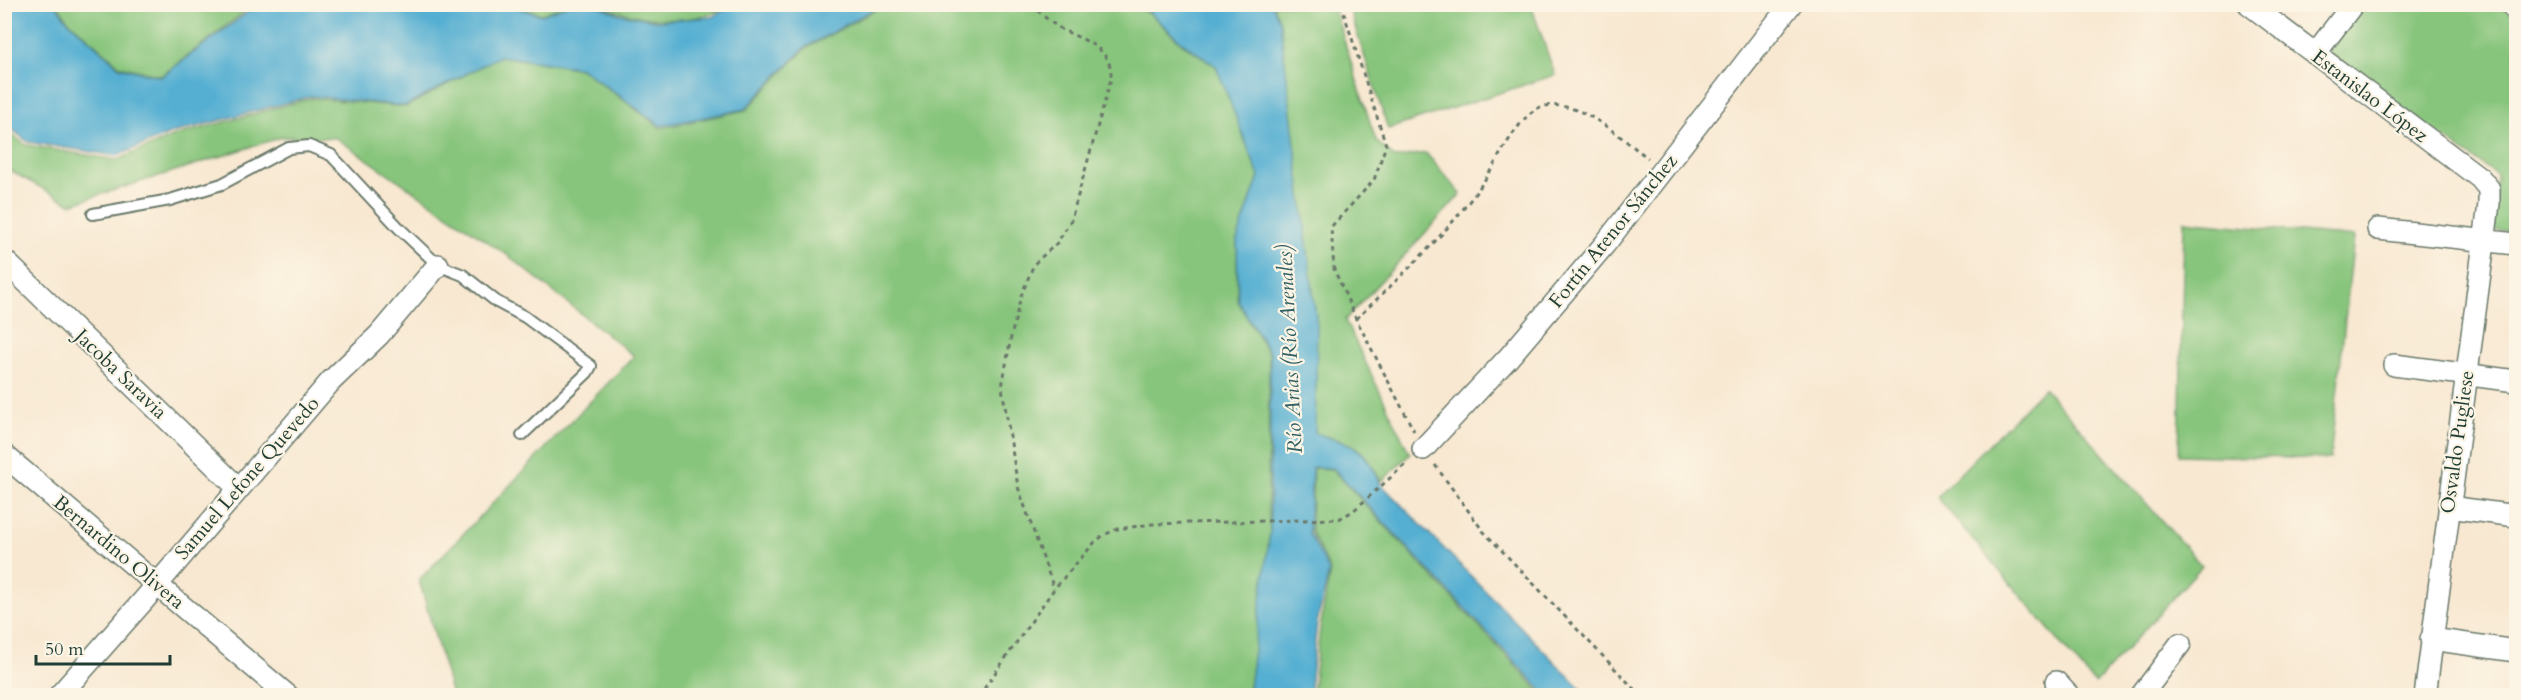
<svg xmlns="http://www.w3.org/2000/svg" width="2521" height="700" font-family="Cardo,serif">
<rect width="100%" height="100%" fill="#fcf5e5"/>
<filter id="ink" filterUnits="userSpaceOnUse"><feTurbulence type="fractalNoise" baseFrequency=".0167" numOctaves="2"/><feDisplacementMap in="SourceGraphic" scale="12" xChannelSelector="R" yChannelSelector="G"/><feConvolveMatrix kernelMatrix="1 2 1 2 8 2 1 2 1" color-interpolation-filters="sRGB"/></filter>
<filter id="wash" filterUnits="userSpaceOnUse"><feTurbulence type="fractalNoise" baseFrequency=".008" numOctaves="4" result="noise"/><feDisplacementMap in="SourceGraphic" scale="24" xChannelSelector="R" yChannelSelector="G"/><feGaussianBlur stdDeviation="1.35" result="paint"/><feColorMatrix in="noise" values="0 0 0 0 0 0 0 0 0 0 0 0 0 0 0 0 0 1.4 0 .05"/><feComposite in="paint" operator="in"/></filter>
<g filter="url(#wash)">
<rect width="100%" height="100%" fill="#f8e8d1"/>
<!-- green -->
<path fill="#87c57b" stroke="#538158" stroke-width="1.5" d="M 58,5 L 261,5 L 247,10 L 161,76 L 120,66 L 67,19 Z
M 510,5 L 566,4 L 566,5 L 542,14 Z
M 598,5 L 730,5 C 690,28 640,20 598,5 Z
M 884,5 L 1131,5 L 1150,14 L 1181,43 L 1216,66 L 1259,176 L 1237,240 L 1237,301 L 1269,354 L 1268,508 L 1270,533 L 1248,695 L 452,695 L 419,580 L 634,356 L 510,257 L 336,138 L 282,137 L 71,204 L 5,168 L 4,129 L 26,145 L 117,160 L 177,135 L 312,98 L 406,107 L 500,56 L 581,69 L 661,128 L 746,110 L 805,49 Z
M 1273,5 L 1333,5 L 1376,141 L 1395,158 L 1426,153 L 1461,194 L 1345,320 L 1410,454 L 1381,482 C 1364,444 1352,444 1315,433 L 1317,326 L 1280,22 Z
M 1348,5 L 1531,5 L 1555,75 L 1388,129 Z
M 2363,5 L 2496,5 L 2516,16 L 2516,232 L 2493,230 L 2497,175 L 2325,54 Z
M 2184,221 L 2354,237 L 2330,459 L 2179,455 Z
M 2044,388 L 2202,566 L 2095,684 L 1937,497 Z
M 1313,468 L 1332,469 L 1543,695 L 1312,695 L 1320,629 L 1330,570 L 1311,532 Z"/>
<!-- water -->
<path fill="#54afd2" stroke="#3a7683" stroke-width="1.5" d="M 506,5 L 542,15 L 568,5 L 595,5 L 620,14 L 659,21 L 712,17 L 733,5 L 881,5 L 804,48 L 745,109 L 661,126 L 581,68 L 500,56 L 405,106 L 312,96 L 172,133 L 117,156 L 28,142 L 5,124 L 5,5 L 56,5 L 66,19 L 119,67 L 161,77 L 248,12 L 265,5 Z
M 1132,5 L 1272,5 L 1280,22 L 1317,326 L 1315,433 C 1352,446 1363,443 1380,483 L 1587,695 L 1546,695 L 1333,468 L 1312,467 L 1309,533 L 1329,571 L 1317,623 L 1309,695 L 1248,695 L 1270,533 L 1270,354 L 1238,301 L 1237,240 L 1259,176 L 1216,66 L 1182,42 L 1150,13 Z"/>
</g>
<g filter="url(#ink)">
<g fill="none" stroke-linecap="round" stroke-linejoin="round">
<defs>
<path id="service" d="M 93,214 L 170,200 L 222,184 L 289,148 L 309,146 L 331,155 L 399,228 L 438,265 L 463,275 L 497,302 L 525,317 L 591,366 L 587,373 L 522,435"/>
<path id="minor" d="M 2249,4 L 2480,178 L 2489,189 L 2489,204 L 2425,696
M 2315,54 L 2353,4
M 2378,229 L 2516,244
M 4,260 L 238,488
M 2394,365 L 2516,381
M 1423,449 L 1509,357 L 1605,244 L 1791,4
M 4,455 L 288,696
M 2449,507 L 2516,516
M 2431,639 L 2516,651
M 2056,682 L 2069,696
M 59,696 L 144,600 L 331,381 L 379,335 L 438,265
M 2141,696 L 2180,644"/>
<path id="tertiary" d="M 2513,4 L 2516,7"/>
</defs>
<!-- service casing -->
<use href="#service" stroke="#6b796b" stroke-width="14"/>
<!-- minor casing -->
<use href="#minor" stroke="#6b796b" stroke-width="24"/>
<!-- tertiary casing -->
<use href="#tertiary" stroke="#6b796b" stroke-width="28"/>
<!-- path -->
<path stroke="#6b796b" stroke-width="3" stroke-dasharray="4.5 4.5" stroke-linecap="butt" d="M 1031,4 C 1040,13 1050,22 1061,29 C 1084,41 1113,47 1111,79 L 1071,220 L 1057,243 L 1034,264 L 1021,296 L 1011,337 L 1002,387 L 1018,487 L 1054,589
M 1341,4 L 1386,145 L 1374,180 L 1331,227 L 1334,269 L 1356,319 L 1414,431
M 1356,319 C 1403,274 1452,230 1488,175 C 1499,157 1523,109 1544,106 C 1582,100 1619,137 1648,158
M 1435,465 L 1483,531 L 1641,696
M 979,696 L 1054,589 L 1095,542 L 1104,535 L 1118,529 L 1152,524 L 1339,519 L 1353,511 L 1408,462"/>
<!-- service -->
<use href="#service" stroke="#fff" stroke-width="10"/>
<!-- minor -->
<use href="#minor" stroke="#fff" stroke-width="21"/>
<!-- tertiary -->
<use href="#tertiary" stroke="#fff" stroke-width="26"/>
</g>
</g>
<g text-anchor="middle" dominant-baseline="central" stroke-width="4.5" stroke-linejoin="round" paint-order="stroke">
<!-- street labels -->
<g font-size="20" fill="#1f3d34" stroke="#fcf5e5">
<text transform="translate(2370 96) rotate(37)">Estanislao López</text>
<text transform="translate(1613 231) rotate(-51)">Fortín Atenor Sánchez</text>
<text transform="translate(121 374) rotate(44)">Jacoba Saravia</text>
<text transform="translate(2457 442) rotate(-82)">Osvaldo Pugliese</text>
<text transform="translate(247 478) rotate(-49)">Samuel Lefone Quevedo</text>
<text transform="translate(119 552) rotate(40)">Bernardino Olivera</text>
</g>
<!-- water labels -->
<g font-size="21" font-style="italic" fill="#2f5f63" stroke="#fcf5e5">
<text transform="translate(1290 349) rotate(-93)">Río Arias (Río Arenales)</text>
</g>
</g>
<!-- margin -->
<rect width="2521" height="700" fill="none" stroke="#fcf5e5" stroke-width="24"/>
<!-- scale -->
<path d="M36 655v9h134v-9" fill="none" stroke="#1f3d34" stroke-width="3"/>
<text x="45" y="655" font-size="18" fill="#1f3d34" stroke="#fcf5e5" stroke-width="4.5" paint-order="stroke">50 m</text>
</svg>
